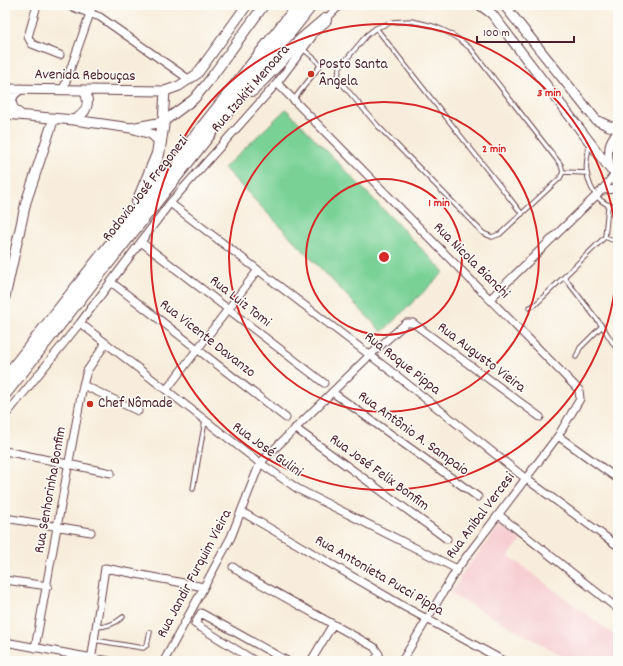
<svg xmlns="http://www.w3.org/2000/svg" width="623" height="666" font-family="Dekko,sans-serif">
<rect width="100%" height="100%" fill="#fdfcf7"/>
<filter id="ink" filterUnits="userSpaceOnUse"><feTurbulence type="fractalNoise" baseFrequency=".025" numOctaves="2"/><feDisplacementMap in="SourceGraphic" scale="8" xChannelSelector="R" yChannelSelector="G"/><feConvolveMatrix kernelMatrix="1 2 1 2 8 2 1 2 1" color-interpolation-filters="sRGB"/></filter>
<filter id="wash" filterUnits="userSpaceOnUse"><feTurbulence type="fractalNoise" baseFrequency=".012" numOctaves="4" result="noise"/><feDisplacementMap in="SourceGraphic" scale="16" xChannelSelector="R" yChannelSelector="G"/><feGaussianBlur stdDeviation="0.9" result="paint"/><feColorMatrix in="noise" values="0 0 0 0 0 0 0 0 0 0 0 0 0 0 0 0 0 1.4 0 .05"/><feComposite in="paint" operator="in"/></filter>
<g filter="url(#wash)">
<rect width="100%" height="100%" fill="#f8eddc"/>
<!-- built -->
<path fill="#f7cfd3" d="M 501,525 L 521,540 L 509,556 L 618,638 L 618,661 L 572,661 L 451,594 L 464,571 Z"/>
<!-- green -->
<path fill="#79d196" stroke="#627860" d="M 286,109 L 444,272 L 382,332 L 224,168 Z"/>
</g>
<g filter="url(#ink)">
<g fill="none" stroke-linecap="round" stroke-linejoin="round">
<defs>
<path id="service" d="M 411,21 C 438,26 450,31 471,49 L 561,165 L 563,172 L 560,178 L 500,234 L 492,237 L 483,233 L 378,126 L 338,79 L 339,68 L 367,35 L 376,28 L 392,22 Z
M 376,28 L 522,214
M 294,99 L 320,66 L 316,60 L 303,49
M 589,145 C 588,154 585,165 587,173 C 590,191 600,206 618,207
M 563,172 L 587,173
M 605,237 L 608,207
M 564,277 L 602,326 L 618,351
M 529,308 L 536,304 L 605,237 L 618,242
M 576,357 L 580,348 L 602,326
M 193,489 L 205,421
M 96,627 C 107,627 115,624 123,617
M 94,640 L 143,648 L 147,645 L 150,632"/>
<path id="minor" d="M 37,5 L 28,37 L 32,44 L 60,55
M 67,5 L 100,17 L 190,80
M 323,22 L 340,5
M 277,83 L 579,390 L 580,399 L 558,436 L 457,569 L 402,661
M 63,90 L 93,5
M 618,131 C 603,144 608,167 618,181
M 602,190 L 618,189
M 170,203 L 396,375 L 525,478 L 618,546
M 141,242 L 324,383
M 111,282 L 286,418
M 490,299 L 602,190 L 614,175
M 80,323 L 260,463 L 298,489 L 457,569
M 83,385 L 138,411
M 167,389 L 258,270
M 332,392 L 478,497
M 5,416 L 80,323 L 170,203 L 277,83 L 312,37
M 295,428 L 447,539
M 558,436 L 618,479
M 5,451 L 111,473
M 242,512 L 403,606 L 504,661
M 499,515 L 618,609
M 5,518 L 91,532
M 233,567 L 241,573 L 374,647 L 379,654 L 374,661
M 5,580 L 48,586
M 5,642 L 109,661
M 35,648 L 83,385 L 87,371 L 106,343
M 91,661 L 105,568 L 204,587
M 164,661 L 231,537 L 260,463 L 369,356 L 406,323 L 413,323 L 540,417
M 255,661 L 195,624 L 201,613 L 287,661
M 311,661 L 333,624"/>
<path id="tertiary" d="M 480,5 L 492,14 L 611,170
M 504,5 L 596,120 L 609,126 L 618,128
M 5,89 L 165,91 L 179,86 L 197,74 L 247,5
M 5,114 L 74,120 L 131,128 L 151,134 L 161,143
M 20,114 C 8,107 9,95 21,89
M 74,120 C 87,113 91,103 84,90
M 163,122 L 165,91
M 131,128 L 163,122 L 194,99 L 208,82 L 264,5
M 5,297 L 26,202 L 54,118"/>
<path id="trunk" d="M 252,90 L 297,44 L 325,20
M 138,202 L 158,154 L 163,122
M 5,379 L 299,5
M 5,393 L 311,5"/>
</defs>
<!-- service casing -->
<use href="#service" stroke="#643e46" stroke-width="5.5"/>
<!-- minor casing -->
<use href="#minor" stroke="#643e46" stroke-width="9"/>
<!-- tertiary casing -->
<use href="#tertiary" stroke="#643e46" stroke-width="11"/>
<!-- trunk casing -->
<use href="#trunk" stroke="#643e46" stroke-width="14"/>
<!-- service -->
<use href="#service" stroke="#fff" stroke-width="3.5"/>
<!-- minor -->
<use href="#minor" stroke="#fff" stroke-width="7"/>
<!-- tertiary -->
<use href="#tertiary" stroke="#fff" stroke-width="9"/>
<!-- trunk -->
<use href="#trunk" stroke="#fff" stroke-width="12"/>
</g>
</g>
<!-- distance rings -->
<g fill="none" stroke="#d62828" stroke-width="2">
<circle cx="384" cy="257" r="78"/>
<circle cx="384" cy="257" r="155"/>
<circle cx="384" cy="257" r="233"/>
</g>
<!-- markers -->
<g fill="#c8321e" stroke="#fdfcf7" stroke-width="1.5">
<circle cx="311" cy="74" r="4"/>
<circle cx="90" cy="404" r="4"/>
</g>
<g text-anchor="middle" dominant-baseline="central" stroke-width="3" stroke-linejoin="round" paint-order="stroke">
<!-- poi labels -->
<g font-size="15" fill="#4a1f2b" stroke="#fdfcf7" text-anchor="start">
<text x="319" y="65">Posto Santa<tspan x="319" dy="17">Ângela</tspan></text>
<text x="98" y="404">Chef Nômade</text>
</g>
<!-- street labels -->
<g font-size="15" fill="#4a1f2b" stroke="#fdfcf7">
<text transform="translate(85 76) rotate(1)">Avenida Rebouças</text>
<text transform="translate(251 89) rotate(-49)">Rua Izokiti Menoara</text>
<text transform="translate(146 189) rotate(-52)">Rodovia José Fregonezi</text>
<text transform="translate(471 261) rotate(45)">Rua Nicola Bianchi</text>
<text transform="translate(240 302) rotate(38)">Rua Luiz Tomi</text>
<text transform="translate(207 339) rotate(38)">Rua Vicente Davanzo</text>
<text transform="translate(481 358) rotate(37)">Rua Augusto Vieira</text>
<text transform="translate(402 364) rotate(38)">Rua Roque Pippa</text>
<text transform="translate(413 434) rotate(36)">Rua Antônio A. Sampaio</text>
<text transform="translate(267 450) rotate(36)">Rua José Gulini</text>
<text transform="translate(379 473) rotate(36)">Rua José Felix Bonfim</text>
<text transform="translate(51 490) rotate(-80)">Rua Senhorinha Bonfim</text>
<text transform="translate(481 516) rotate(-53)">Rua Anibal Vercesi</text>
<text transform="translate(195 574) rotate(-62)">Rua Jandir Furquim Vieira</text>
<text transform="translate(379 576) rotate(30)">Rua Antonieta Pucci Pippa</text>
</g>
</g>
<circle cx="384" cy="257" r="6" fill="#d62828" stroke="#fdfcf7" stroke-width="2"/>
<g font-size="12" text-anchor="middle" font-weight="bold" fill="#d62828" stroke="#fdfcf7" stroke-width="3" stroke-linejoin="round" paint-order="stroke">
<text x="549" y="96">3 min</text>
<text x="494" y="152">2 min</text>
<text x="439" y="206">1 min</text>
</g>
<!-- margin -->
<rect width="623" height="666" fill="none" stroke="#fdfcf7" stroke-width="20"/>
<!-- scale -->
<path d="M477 36v6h97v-6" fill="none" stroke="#4a1f2b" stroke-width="2"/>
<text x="483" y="36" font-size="12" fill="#4a1f2b" stroke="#fdfcf7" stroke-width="3" paint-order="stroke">100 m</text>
</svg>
